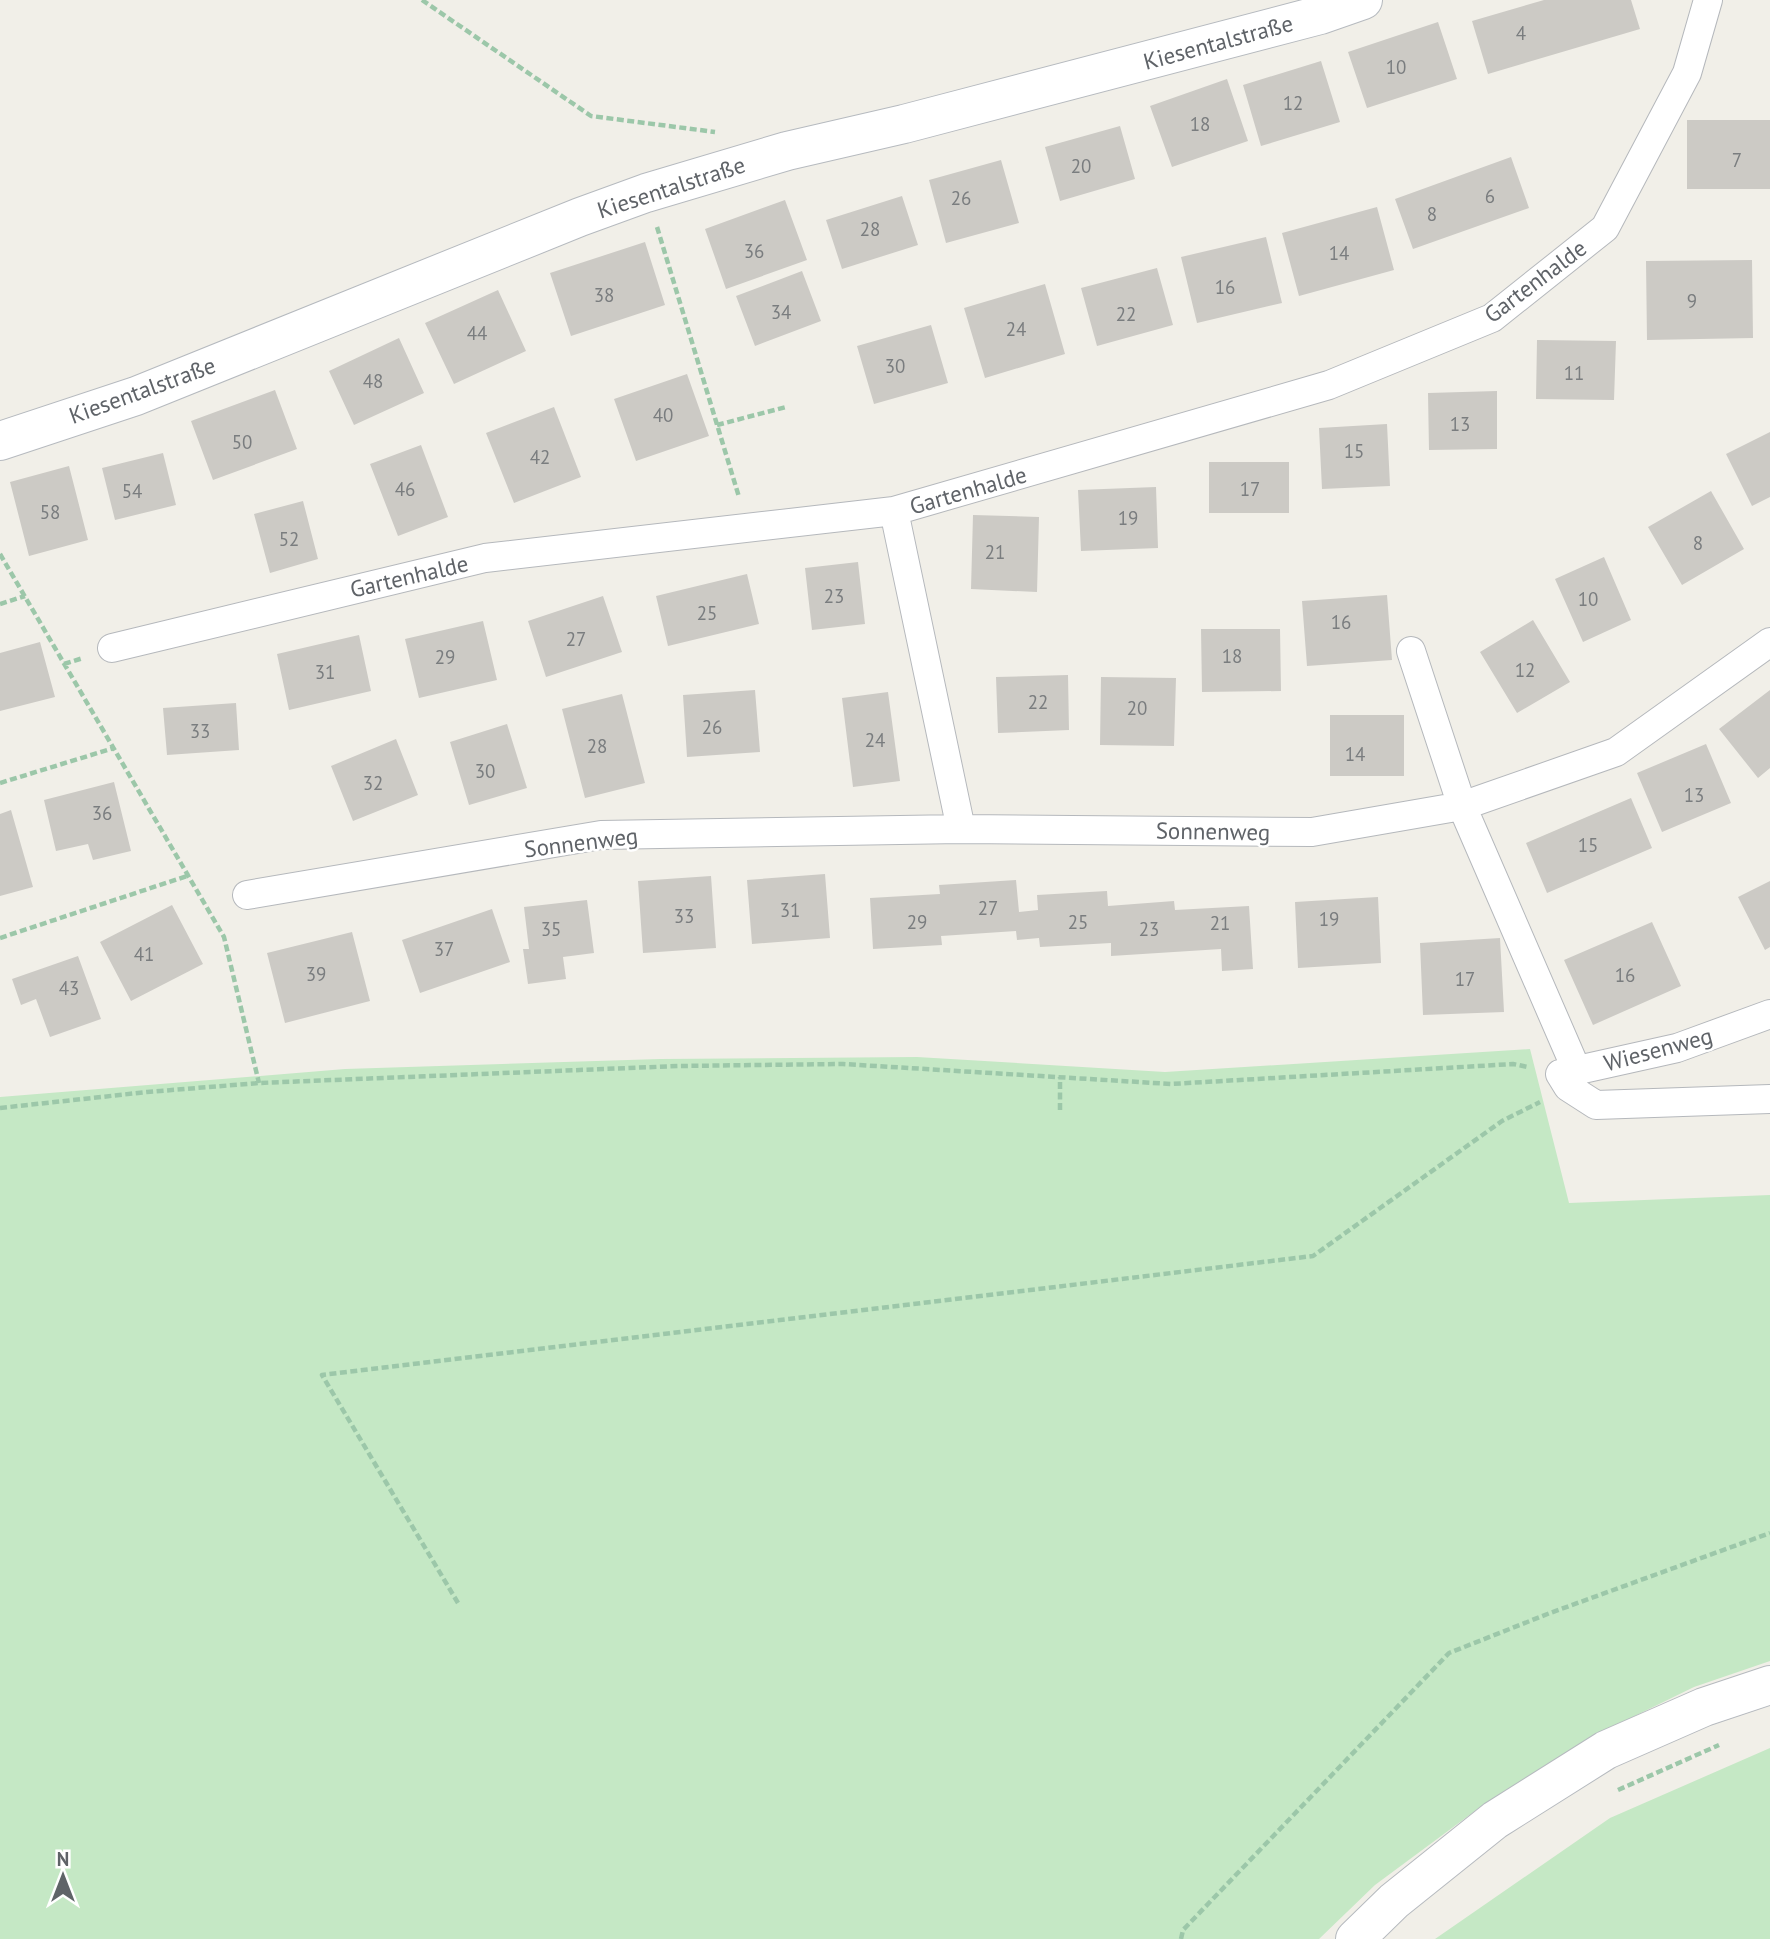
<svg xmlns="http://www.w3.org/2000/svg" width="1770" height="1939" font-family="'PT Sans',sans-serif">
<rect width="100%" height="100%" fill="#f1efe8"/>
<!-- green -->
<path fill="#c5e8c5" d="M 1530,1049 L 1569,1203 L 1770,1195 L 1770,1661 L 1694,1687 L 1598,1734 L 1483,1805 L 1375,1885 L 1319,1939 L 0,1939 L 0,1097 L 345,1069 L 660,1059 L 917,1057 L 1165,1072 Z
M 1770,1748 L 1770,1939 L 1435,1939 L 1610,1818 Z"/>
<!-- building -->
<path fill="#cccac5" d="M 1544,0 L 1631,0 L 1640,29 L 1488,74 L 1472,21 Z
M 1438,22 L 1457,79 L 1367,108 L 1348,52 Z
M 1321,61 L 1340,122 L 1261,146 L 1243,85 Z
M 1227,79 L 1248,141 L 1172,167 L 1150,106 Z
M 1687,120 L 1770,120 L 1770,189 L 1687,189 Z
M 1120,126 L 1135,179 L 1060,201 L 1045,147 Z
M 1511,157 L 1529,208 L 1413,249 L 1395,199 Z
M 1001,160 L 1019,223 L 946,243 L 929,180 Z
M 902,196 L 918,245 L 842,269 L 826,220 Z
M 785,200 L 807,260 L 726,289 L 705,229 Z
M 1377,207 L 1394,270 L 1299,296 L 1282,233 Z
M 1266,237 L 1282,303 L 1197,323 L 1181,257 Z
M 645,242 L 665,305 L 571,336 L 550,273 Z
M 1752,260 L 1753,338 L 1647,340 L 1646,261 Z
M 1157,268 L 1173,325 L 1097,346 L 1081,288 Z
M 802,271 L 821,321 L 755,346 L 736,296 Z
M 1045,284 L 1065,354 L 985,378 L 964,308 Z
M 498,290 L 526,351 L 454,384 L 425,323 Z
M 931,325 L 948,383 L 874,404 L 857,346 Z
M 399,338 L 424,393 L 354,425 L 329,371 Z
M 1537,340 L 1616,341 L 1614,400 L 1536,399 Z
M 687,374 L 709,436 L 636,461 L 614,399 Z
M 275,390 L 297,449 L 213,480 L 191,421 Z
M 1497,391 L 1497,449 L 1429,450 L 1428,393 Z
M 554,407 L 581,477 L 514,503 L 486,433 Z
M 1387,424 L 1390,486 L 1322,489 L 1319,428 Z
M 1770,432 L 1770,497 L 1752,506 L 1726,454 Z
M 421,445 L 448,517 L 398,536 L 370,464 Z
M 163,453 L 176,505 L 115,520 L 102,468 Z
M 1209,462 L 1289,462 L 1289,513 L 1209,513 Z
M 69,466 L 88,540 L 29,556 L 10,482 Z
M 1156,487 L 1158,548 L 1081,551 L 1078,490 Z
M 1711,491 L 1744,549 L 1682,585 L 1648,527 Z
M 303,501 L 318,559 L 270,573 L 254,514 Z
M 973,515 L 1039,517 L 1037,592 L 971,589 Z
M 1604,557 L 1631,620 L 1583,642 L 1555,579 Z
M 858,562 L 865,624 L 812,630 L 805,568 Z
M 747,574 L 759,624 L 668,646 L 656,596 Z
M 1387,595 L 1392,660 L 1307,666 L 1302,601 Z
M 603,596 L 622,652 L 546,677 L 528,621 Z
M 1533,620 L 1570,682 L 1517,713 L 1480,652 Z
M 483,621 L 497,680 L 419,698 L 405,639 Z
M 1201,629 L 1280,629 L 1281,691 L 1202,692 Z
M 359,635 L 371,691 L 289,710 L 277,654 Z
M 40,642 L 55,697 L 0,711 L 0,653 Z
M 1068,675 L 1069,730 L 998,733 L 996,677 Z
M 1101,677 L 1176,678 L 1174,746 L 1100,745 Z
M 755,690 L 760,752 L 687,757 L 683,695 Z
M 1770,690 L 1770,768 L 1758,778 L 1719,729 Z
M 888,692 L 900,781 L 853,787 L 842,698 Z
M 622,694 L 645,783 L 585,798 L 562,709 Z
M 236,703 L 239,750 L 167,755 L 163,708 Z
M 1330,715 L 1404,715 L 1404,776 L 1330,776 Z
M 507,724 L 527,788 L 469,805 L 450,742 Z
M 396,739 L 418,795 L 353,821 L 331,766 Z
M 1706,744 L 1731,803 L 1662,832 L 1637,773 Z
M 114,782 L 131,851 L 93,860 L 88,844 L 56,851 L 44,800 Z
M 1631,798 L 1652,848 L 1547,893 L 1526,843 Z
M 11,810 L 33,887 L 0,896 L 0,814 Z
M 825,874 L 830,938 L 752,944 L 747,880 Z
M 711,876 L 716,948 L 643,953 L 638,881 Z
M 1016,880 L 1019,912 L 1038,910 L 1037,895 L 1107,891 L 1108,906 L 1174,901 L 1175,910 L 1249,906 L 1253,969 L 1222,971 L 1221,949 L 1111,956 L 1111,943 L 1040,947 L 1039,938 L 1017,940 L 1016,931 L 941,936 L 942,945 L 873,949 L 870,898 L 940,894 L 939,885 Z
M 1770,881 L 1770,947 L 1765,950 L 1738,897 Z
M 1378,897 L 1381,963 L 1298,968 L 1295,902 Z
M 587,900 L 594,953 L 563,957 L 566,979 L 528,984 L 523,949 L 529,949 L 524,907 Z
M 172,905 L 203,964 L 131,1001 L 100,942 Z
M 492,909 L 510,962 L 420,993 L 402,940 Z
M 1652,922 L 1681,986 L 1593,1025 L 1564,960 Z
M 352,932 L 370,1001 L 285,1023 L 267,953 Z
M 1500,938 L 1504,1012 L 1423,1015 L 1420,943 Z
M 78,956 L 101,1019 L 50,1037 L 36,999 L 21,1005 L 12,979 Z"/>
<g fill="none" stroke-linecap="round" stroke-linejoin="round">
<defs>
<path id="street" d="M 894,511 L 961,829
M 112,648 L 485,558 L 894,511 L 1329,385 L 1492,318 L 1605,228 L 1687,73 L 1708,0
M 1411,651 L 1462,806 L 1577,1071
M 247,895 L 601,835 L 961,829 L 1312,832 L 1462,806 L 1616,752 L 1770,642
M 1770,1014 L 1677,1048 L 1560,1074 L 1568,1087 L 1596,1105 L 1770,1099"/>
<path id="secondary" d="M 0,441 L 136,396 L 580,217 L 646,193 L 787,151 L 904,124 L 1320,15 L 1363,0
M 1355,1939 L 1394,1901 L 1495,1820 L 1606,1750 L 1704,1707 L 1770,1685"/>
</defs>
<!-- street casing -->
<use href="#street" stroke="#b5b8bc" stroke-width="30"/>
<!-- secondary casing -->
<use href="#secondary" stroke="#b6babf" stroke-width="40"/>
<!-- path -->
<path stroke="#9cc7a9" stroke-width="4.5" stroke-dasharray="7 3.5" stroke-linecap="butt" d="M 422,0 L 591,116 L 715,132
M 657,227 L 739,497
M 717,425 L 786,407
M 0,554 L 224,937 L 259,1083
M 0,604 L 25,596
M 64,664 L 83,658
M 0,783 L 114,748
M 0,938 L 190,875
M 0,1108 L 147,1092 L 259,1083 L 678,1066 L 843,1064 L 1171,1084 L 1513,1064 L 1528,1067
M 1060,1110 L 1060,1077
M 458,1603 L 322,1375 L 1313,1256 L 1502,1121 L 1540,1102
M 1618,1790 L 1719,1745
M 1181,1939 L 1183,1930 L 1449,1653 L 1550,1613 L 1770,1533"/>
<!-- street -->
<use href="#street" stroke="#fff" stroke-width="28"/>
<!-- secondary -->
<use href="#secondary" stroke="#fff" stroke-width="38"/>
</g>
<g text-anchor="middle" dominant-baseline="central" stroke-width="5" stroke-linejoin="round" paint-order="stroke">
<!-- number labels -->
<g font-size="19" fill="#7a7d7f">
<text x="1521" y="33">4</text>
<text x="1396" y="67">10</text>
<text x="1293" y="103">12</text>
<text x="1200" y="124">18</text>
<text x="1737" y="160">7</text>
<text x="1081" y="166">20</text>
<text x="1490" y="196">6</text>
<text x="961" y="198">26</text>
<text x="1432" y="214">8</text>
<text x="870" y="229">28</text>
<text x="754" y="251">36</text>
<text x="1339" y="253">14</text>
<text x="1225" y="287">16</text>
<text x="604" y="295">38</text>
<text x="1692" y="301">9</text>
<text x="781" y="312">34</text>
<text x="1126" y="314">22</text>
<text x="1016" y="329">24</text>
<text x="477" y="333">44</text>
<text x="895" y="366">30</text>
<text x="1574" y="373">11</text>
<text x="373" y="381">48</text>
<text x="663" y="415">40</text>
<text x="1460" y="424">13</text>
<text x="242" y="442">50</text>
<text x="1354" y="451">15</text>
<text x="540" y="457">42</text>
<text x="405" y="489">46</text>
<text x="1250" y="489">17</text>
<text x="132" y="491">54</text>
<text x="50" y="512">58</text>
<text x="1128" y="518">19</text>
<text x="289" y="539">52</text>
<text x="1698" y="543">8</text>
<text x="995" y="552">21</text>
<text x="834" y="596">23</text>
<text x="1588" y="599">10</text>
<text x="707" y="613">25</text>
<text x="1341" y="622">16</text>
<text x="576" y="639">27</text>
<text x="1232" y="656">18</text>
<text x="445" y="657">29</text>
<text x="1525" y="670">12</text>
<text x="325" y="672">31</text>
<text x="1038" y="702">22</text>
<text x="1137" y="708">20</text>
<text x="712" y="727">26</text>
<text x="200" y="731">33</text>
<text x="875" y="740">24</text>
<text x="597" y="746">28</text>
<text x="1355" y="754">14</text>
<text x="485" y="771">30</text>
<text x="373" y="783">32</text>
<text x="1694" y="795">13</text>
<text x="102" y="813">36</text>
<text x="1588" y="845">15</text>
<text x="988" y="908">27</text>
<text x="790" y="910">31</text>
<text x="684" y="916">33</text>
<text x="1329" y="919">19</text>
<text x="917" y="922">29</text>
<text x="1078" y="922">25</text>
<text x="1220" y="923">21</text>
<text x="551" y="929">35</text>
<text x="1149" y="929">23</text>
<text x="444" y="949">37</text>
<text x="144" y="954">41</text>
<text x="316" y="974">39</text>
<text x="1625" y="975">16</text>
<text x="1465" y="979">17</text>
<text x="69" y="988">43</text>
</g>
<!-- street labels -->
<g font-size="23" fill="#5f6368" stroke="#fff">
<text transform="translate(1218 42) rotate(-15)">Kiesentalstraße</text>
<text transform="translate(671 187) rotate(-18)">Kiesentalstraße</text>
<text transform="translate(1535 281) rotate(-37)">Gartenhalde</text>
<text transform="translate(142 390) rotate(-20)">Kiesentalstraße</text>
<text transform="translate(968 490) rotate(-16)">Gartenhalde</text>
<text transform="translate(409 576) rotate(-13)">Gartenhalde</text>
<text transform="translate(1213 831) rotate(1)">Sonnenweg</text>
<text transform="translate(581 842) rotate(-7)">Sonnenweg</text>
<text transform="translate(1658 1049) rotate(-15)">Wiesenweg</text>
</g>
</g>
<!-- north arrow -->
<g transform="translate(63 1876)" stroke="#ffffff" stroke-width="5" paint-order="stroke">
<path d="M0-5L12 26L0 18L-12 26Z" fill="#5f6368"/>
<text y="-10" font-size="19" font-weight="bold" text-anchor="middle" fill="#5f6368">N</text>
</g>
</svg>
